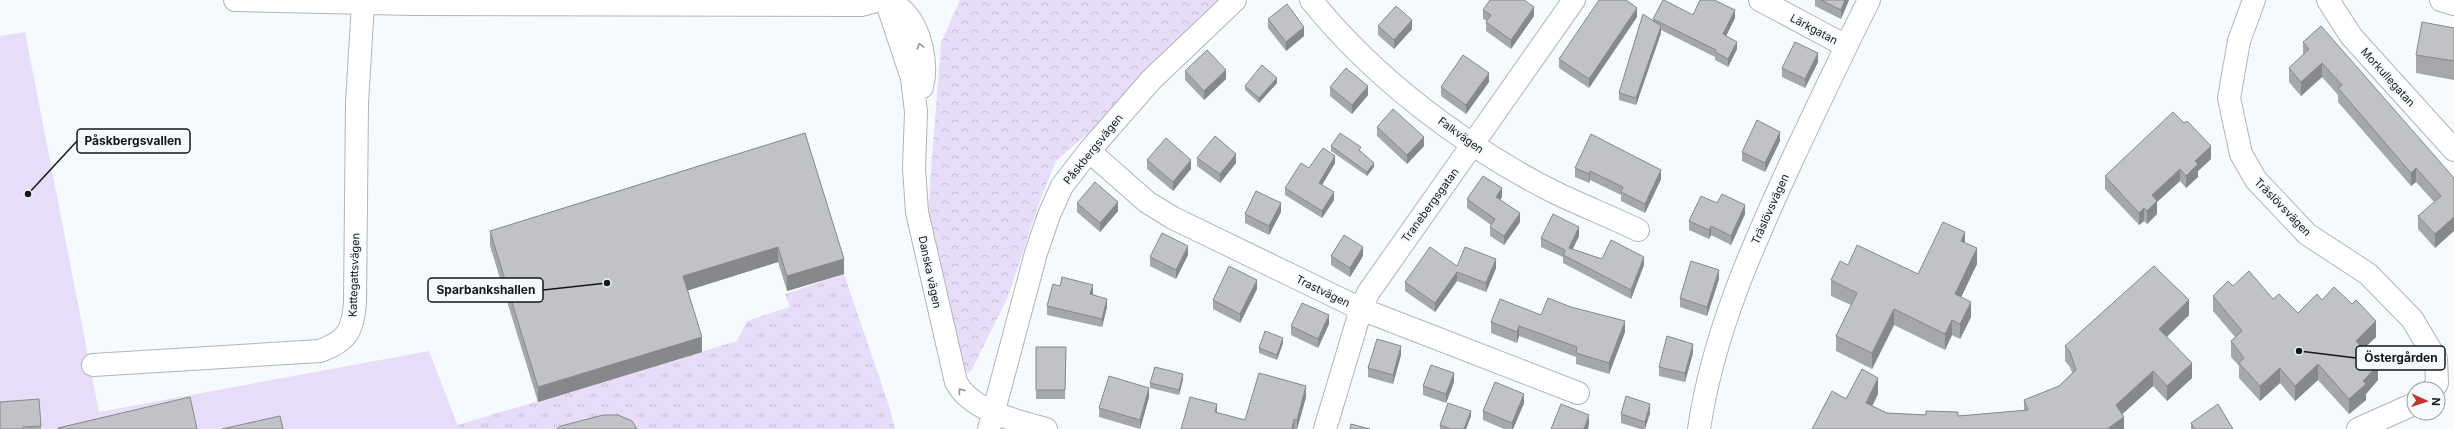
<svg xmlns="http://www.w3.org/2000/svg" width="2454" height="429" font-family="Inter,sans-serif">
<defs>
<pattern id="grass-tufts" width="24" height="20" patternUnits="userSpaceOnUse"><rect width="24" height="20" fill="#e7ddf8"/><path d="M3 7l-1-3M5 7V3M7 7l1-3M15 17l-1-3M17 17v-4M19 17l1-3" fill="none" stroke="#c5bdd4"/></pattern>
<pattern id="forest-crowns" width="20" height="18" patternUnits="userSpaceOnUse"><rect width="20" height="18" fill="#e7ddf8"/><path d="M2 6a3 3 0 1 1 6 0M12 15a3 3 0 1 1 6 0" fill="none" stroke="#c5bdd4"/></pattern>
</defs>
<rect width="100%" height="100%" fill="#f5fafe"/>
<!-- grass -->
<path fill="url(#grass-tufts)" d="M 844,274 L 890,409 L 895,429 L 459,429 L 458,425 L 737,341 L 747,321 L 790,307 L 785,294 Z"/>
<!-- forest -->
<path fill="url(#forest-crowns)" d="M 960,0 L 1240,0 L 1056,161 L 1038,206 L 1008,297 L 972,369 L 968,373 L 961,364 L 927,223 L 941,43 Z"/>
<!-- garden -->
<path fill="#e7ddf8" d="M 25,32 L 99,412 L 429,351 L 459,429 L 0,429 L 0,36 Z"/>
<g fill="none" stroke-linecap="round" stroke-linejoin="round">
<defs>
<path id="minor" d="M 235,0 L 416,4 L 862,5 L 880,0
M 886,0 L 912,78 L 916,112 L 914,168 L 917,212 L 956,382 C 971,411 1017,421 1046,429
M 887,0 C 893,4 901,8 905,13 C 921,30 928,65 922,87
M 1311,0 C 1373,77 1462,145 1550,190 C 1578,204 1609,216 1638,230
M 1760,0 L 1846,46
M 2254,0 L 2239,41 L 2229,98 L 2241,154 L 2256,180 L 2307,234 L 2368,274 L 2412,319 L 2436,359 L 2437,383 L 2433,389
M 2328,0 L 2351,36 L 2454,150
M 2441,0 L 2454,4
M 1089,151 L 1147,202 L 1173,218 L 1361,309 L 1578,393
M 93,365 L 320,351 C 347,341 353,331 355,302 L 357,103 L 363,3
M 989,429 L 1036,253 L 1049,215 L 1062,186 L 1089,151 L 1151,80 L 1235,0
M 1325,429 L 1361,309 L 1368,293 L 1574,0
M 1699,429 C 1713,333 1753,245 1793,158 C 1818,105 1843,52 1869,0
M 2358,429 L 2414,404"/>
</defs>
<!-- minor casing -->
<use href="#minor" stroke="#b0b5b9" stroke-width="24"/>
<!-- minor -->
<use href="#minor" stroke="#fff" stroke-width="22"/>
</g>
<!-- wall -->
<path fill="#a6a7ab" d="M 1815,0 L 1849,0 L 1841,19 L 1815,6 Z
M 1483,10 L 1534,16 L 1511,49 L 1486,31 L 1486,22 L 1487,21 L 1483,19 Z
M 1693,15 L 1735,18 L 1726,36 L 1737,49 L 1728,67 L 1715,60 L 1715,57 L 1661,30 L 1661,33 L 1636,105 L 1619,100 L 1619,93 L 1653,21 L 1653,19 Z
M 1637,17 L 1589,88 L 1559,68 L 1559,59 Z
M 1268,19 L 1304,36 L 1286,51 L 1268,28 Z
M 1378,26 L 1412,29 L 1394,49 L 1378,35 Z
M 2454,28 L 2454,80 L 2416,73 L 2416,55 Z
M 2303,42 L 2454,178 L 2435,248 L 2418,229 L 2418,216 L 2434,202 L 2416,182 L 2411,186 L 2338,102 L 2338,95 L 2322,77 L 2301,96 L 2289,82 L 2289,68 L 2303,55 Z
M 1818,62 L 1805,88 L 1782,77 L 1782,68 Z
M 1185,71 L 1226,79 L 1204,100 L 1185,80 Z
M 1489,82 L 1466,114 L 1441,96 L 1441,87 Z
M 1277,83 L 1259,103 L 1245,90 L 1245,86 Z
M 1330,87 L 1368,95 L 1352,114 L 1330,96 Z
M 1377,127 L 1424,146 L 1407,164 L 1377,136 Z
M 805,133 L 844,274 L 787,291 L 778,262 L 688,290 L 702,352 L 538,402 L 490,246 L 490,231 Z
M 1780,141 L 1765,172 L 1742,161 L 1742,152 Z
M 1331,146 L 1361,151 L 1374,167 L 1367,176 L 1331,151 Z
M 1197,158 L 1236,163 L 1220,183 L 1197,166 Z
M 2211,159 L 2198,171 L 2198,177 L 2186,188 L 2180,181 L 2157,202 L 2157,214 L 2147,224 L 2144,221 L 2139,225 L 2105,189 L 2105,176 Z
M 1147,160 L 1191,169 L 1173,191 L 1147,169 Z
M 1335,163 L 1322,185 L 1334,200 L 1322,218 L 1285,195 L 1285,188 L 1309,168 Z
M 1575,168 L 1661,179 L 1645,213 L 1621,201 L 1621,195 L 1590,180 L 1589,183 L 1575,177 Z
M 1502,197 L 1500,200 L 1520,222 L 1504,245 L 1490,236 L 1490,227 L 1491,225 L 1467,208 L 1467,199 Z
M 1077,203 L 1118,211 L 1100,232 L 1077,212 Z
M 1717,203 L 1745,214 L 1731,245 L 1711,235 L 1709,239 L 1689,230 L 1689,221 Z
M 1281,212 L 1269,235 L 1245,223 L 1245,214 Z
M 1579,236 L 1572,249 L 1602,259 L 1644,265 L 1631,299 L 1563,263 L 1563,257 L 1541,247 L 1541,238 Z
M 1965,243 L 1977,264 L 1961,297 L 1971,317 L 1960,339 L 1952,335 L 1945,350 L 1894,325 L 1872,369 L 1836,351 L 1836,336 L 1851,305 L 1831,296 L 1831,280 L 1848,265 L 1918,274 Z
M 1188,255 L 1176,279 L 1150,266 L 1150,257 Z
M 1331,256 L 1363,256 L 1350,277 L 1331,265 Z
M 1457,266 L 1496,268 L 1486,292 L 1457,281 L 1435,312 L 1405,291 L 1405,282 Z
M 1719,279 L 1707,316 L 1680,307 L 1680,298 Z
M 2233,286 L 2273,299 L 2298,313 L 2322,300 L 2376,337 L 2363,349 L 2378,380 L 2366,394 L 2366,400 L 2349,414 L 2318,380 L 2295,401 L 2280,383 L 2260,401 L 2239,378 L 2239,366 L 2231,357 L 2231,341 L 2235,337 L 2213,311 L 2213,296 Z
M 1257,289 L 1240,323 L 1213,309 L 1213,300 Z
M 1093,294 L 1092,295 L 1107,307 L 1102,327 L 1047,315 L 1047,306 Z
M 1541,315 L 1625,332 L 1609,374 L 1576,364 L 1576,357 L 1519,336 L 1517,343 L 1491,333 L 1491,322 Z
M 2189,315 L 2167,337 L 2192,378 L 2167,401 L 2153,386 L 2122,414 L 2124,429 L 1812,429 L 1846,399 L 1878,394 L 1872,406 L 1887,413 L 1958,416 L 2024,411 L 2024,400 L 2059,386 L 2072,373 L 2070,367 L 2065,361 L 2065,346 Z
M 1329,324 L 1318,348 L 1291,335 L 1291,326 Z
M 1283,343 L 1277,360 L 1259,353 L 1259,348 Z
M 1036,347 L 1066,347 L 1065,399 L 1036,399 Z
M 1693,353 L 1685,382 L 1659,376 L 1659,367 Z
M 1401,355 L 1393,384 L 1368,377 L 1368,368 Z
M 1183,379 L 1179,395 L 1150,388 L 1150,383 Z
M 1454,382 L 1446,403 L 1423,395 L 1423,386 Z
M 1149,397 L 1140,429 L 1099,417 L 1099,408 Z
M 1306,397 L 1297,429 L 1181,429 L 1217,413 L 1245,420 Z
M 1524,403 L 1513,429 L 1504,429 L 1483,420 L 1483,411 Z
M 1650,413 L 1645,429 L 1640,429 L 1621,423 L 1621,414 Z
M 1471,416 L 1466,429 L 1440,429 L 1440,425 Z
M 2191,423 L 2233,429 L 2191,429 Z
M 41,426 L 41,429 L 0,429 Z"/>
<!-- shaded-wall -->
<path fill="#87888b" d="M 1845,0 L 1849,0 L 1841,19 L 1841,10 Z
M 1534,7 L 1534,16 L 1511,49 L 1511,40 Z
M 1637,8 L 1637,17 L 1589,88 L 1589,79 Z
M 1735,10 L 1735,18 L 1723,42 L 1723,34 Z
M 1412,20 L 1412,29 L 1394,49 L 1394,40 Z
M 1661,26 L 1661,33 L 1636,105 L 1636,98 Z
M 1304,27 L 1304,36 L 1286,51 L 1286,42 Z
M 1737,42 L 1737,49 L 1728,67 L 1728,59 Z
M 1818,53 L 1818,62 L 1805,88 L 1805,79 Z
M 2322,63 L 2322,77 L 2301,96 L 2301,82 Z
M 1226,70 L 1226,79 L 1204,100 L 1204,91 Z
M 1489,73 L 1489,82 L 1466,114 L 1466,105 Z
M 1277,78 L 1277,83 L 1259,103 L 1259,98 Z
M 1368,86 L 1368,95 L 1352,114 L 1352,105 Z
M 1780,132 L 1780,141 L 1765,172 L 1765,163 Z
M 1424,137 L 1424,146 L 1407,164 L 1407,155 Z
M 2211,146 L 2211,159 L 2198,171 L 2198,177 L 2186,188 L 2186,176 L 2195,161 Z
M 1236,154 L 1236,163 L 1220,183 L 1220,174 Z
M 1335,156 L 1335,163 L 1319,190 L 1319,183 Z
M 1191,160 L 1191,169 L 1173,191 L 1173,182 Z
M 1374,163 L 1374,167 L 1367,176 L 1367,172 Z
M 2416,168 L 2416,182 L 2411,186 L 2411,173 Z
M 2180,169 L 2180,181 L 2157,202 L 2157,214 L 2147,224 L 2147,211 L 2152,195 Z
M 1661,170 L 1661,179 L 1645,213 L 1645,204 Z
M 1590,171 L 1590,180 L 1589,183 L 1589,174 Z
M 1502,188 L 1502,197 L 1496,206 L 1496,197 Z
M 1334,192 L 1334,200 L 1322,218 L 1322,211 Z
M 1118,202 L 1118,211 L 1100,232 L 1100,223 Z
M 1281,203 L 1281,212 L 1269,235 L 1269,226 Z
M 1745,205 L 1745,214 L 1731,245 L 1731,236 Z
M 2144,208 L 2144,221 L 2139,225 L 2139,213 Z
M 1520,213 L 1520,222 L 1504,245 L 1504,236 Z
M 2454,217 L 2454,231 L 2435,248 L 2435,234 Z
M 1711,226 L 1711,235 L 1709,239 L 1709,230 Z
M 1579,227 L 1579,236 L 1569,257 L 1569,248 Z
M 1965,232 L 1965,248 L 1961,241 Z
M 1188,246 L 1188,255 L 1176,279 L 1176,270 Z
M 778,247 L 778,262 L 683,292 L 683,276 Z
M 1363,247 L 1363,256 L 1350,277 L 1350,268 Z
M 1977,248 L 1977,264 L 1955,310 L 1955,294 Z
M 1644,257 L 1644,265 L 1631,299 L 1631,290 Z
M 844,259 L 844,274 L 787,291 L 787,276 Z
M 1496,259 L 1496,268 L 1486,292 L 1486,283 Z
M 1719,270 L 1719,279 L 1707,316 L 1707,307 Z
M 1457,272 L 1457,281 L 1435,312 L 1435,303 Z
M 1257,280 L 1257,289 L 1240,323 L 1240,314 Z
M 1093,285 L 1093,294 L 1090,303 L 1090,294 Z
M 1107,299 L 1107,307 L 1102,327 L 1102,319 Z
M 2189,300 L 2189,315 L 2159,344 L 2159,329 Z
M 1971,302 L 1971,317 L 1960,339 L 1960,324 Z
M 1894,309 L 1894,325 L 1872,369 L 1872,353 Z
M 1329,315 L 1329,324 L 1318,348 L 1318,339 Z
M 1952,320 L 1952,335 L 1945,350 L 1945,334 Z
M 1625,321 L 1625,332 L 1609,374 L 1609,363 Z
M 2376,321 L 2376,337 L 2356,356 L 2356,341 Z
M 1519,326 L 1519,336 L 1517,343 L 1517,332 Z
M 702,337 L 702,352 L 538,402 L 538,387 Z
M 1283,338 L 1283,343 L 1277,360 L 1277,355 Z
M 1693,344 L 1693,353 L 1685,382 L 1685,373 Z
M 1401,346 L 1401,355 L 1393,384 L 1393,375 Z
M 2192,363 L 2192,378 L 2167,401 L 2167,386 Z
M 2318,364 L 2318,380 L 2295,401 L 2295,386 Z
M 2378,365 L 2378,380 L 2366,394 L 2366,400 L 2349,414 L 2349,399 L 2363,381 Z
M 2280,368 L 2280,383 L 2260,401 L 2260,386 Z
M 2153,371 L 2153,386 L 2116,420 L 2116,405 Z
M 1454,373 L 1454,382 L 1446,403 L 1446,394 Z
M 1183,374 L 1183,379 L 1179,395 L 1179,390 Z
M 1878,378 L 1878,394 L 1866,419 L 1866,403 Z
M 1306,386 L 1306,397 L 1297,429 L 1297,420 Z
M 1149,388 L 1149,397 L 1140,429 L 1140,420 Z
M 1524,394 L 1524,403 L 1513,429 L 1512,429 L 1512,423 Z
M 1217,404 L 1217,415 L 1215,412 Z
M 1650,404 L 1650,413 L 1645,429 L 1645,422 Z
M 1471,411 L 1471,416 L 1466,429 L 1464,429 Z
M 1589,415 L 1589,424 L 1588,429 L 1584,429 Z
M 2124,417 L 2124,429 L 2107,429 Z
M 1294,419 L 1294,429 L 1292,429 Z"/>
<!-- building -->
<path fill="#c1c2c7" stroke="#87888b" d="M 1490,0 L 1524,0 L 1534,7 L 1511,40 L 1486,22 L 1491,15 L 1483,10 Z
M 1599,0 L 1626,0 L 1637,8 L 1589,79 L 1559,59 Z
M 1663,0 L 1664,0 L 1693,15 L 1700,0 L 1714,0 L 1735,10 L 1723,34 L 1737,42 L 1728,59 L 1715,52 L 1716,50 L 1653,19 Z
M 1821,0 L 1845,0 L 1841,10 Z
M 1287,4 L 1304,27 L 1286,42 L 1268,19 Z
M 1396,6 L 1412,20 L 1394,40 L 1378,26 Z
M 1643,14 L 1661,26 L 1636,98 L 1619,93 Z
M 2422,22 L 2454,28 L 2454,61 L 2416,55 Z
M 2321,26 L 2454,178 L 2454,217 L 2435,234 L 2418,216 L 2441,196 L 2416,168 L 2411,173 L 2338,88 L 2342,85 L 2322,63 L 2301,82 L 2289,68 L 2309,49 L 2303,42 Z
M 1795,42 L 1818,53 L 1805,79 L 1782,68 Z
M 1207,50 L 1226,70 L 1204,91 L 1185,71 Z
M 1463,55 L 1489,73 L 1466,105 L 1441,87 Z
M 1262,65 L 1277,78 L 1259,98 L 1245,86 Z
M 1346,68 L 1368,86 L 1352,105 L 1330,87 Z
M 1393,109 L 1424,137 L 1407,155 L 1377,127 Z
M 2173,112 L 2184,123 L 2187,121 L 2211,146 L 2195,161 L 2198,164 L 2186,176 L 2180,169 L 2152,195 L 2157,201 L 2147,211 L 2144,208 L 2139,213 L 2105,176 Z
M 1757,120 L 1780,132 L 1765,163 L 1742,152 Z
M 805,133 L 844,259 L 787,276 L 778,247 L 683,276 L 702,337 L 538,387 L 490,231 Z
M 1340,133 L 1361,147 L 1359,150 L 1374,163 L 1367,172 L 1331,146 Z
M 1591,134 L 1661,170 L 1645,204 L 1621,192 L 1623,187 L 1590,171 L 1589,174 L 1575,168 Z
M 1215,136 L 1236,154 L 1220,174 L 1197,158 Z
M 1166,138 L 1191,160 L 1173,182 L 1147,160 Z
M 1323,148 L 1335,156 L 1319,183 L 1334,192 L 1322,211 L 1285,188 L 1301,163 L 1309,168 Z
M 1483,176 L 1502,188 L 1496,197 L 1520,213 L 1504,236 L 1490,227 L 1495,219 L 1467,199 Z
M 1095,182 L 1118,202 L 1100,223 L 1077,203 Z
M 1256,191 L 1281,203 L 1269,226 L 1245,214 Z
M 1722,194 L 1745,205 L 1731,236 L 1711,226 L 1709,230 L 1689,221 L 1701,196 L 1717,203 Z
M 1553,214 L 1579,227 L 1569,248 L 1602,259 L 1611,240 L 1644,257 L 1631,290 L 1563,255 L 1565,250 L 1541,238 Z
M 1943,222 L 1965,232 L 1961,241 L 1977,248 L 1955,294 L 1971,302 L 1960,324 L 1952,320 L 1945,334 L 1894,309 L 1872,353 L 1836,336 L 1857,293 L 1831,280 L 1840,261 L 1848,265 L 1857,245 L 1918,274 Z
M 1162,233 L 1188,246 L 1176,270 L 1150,257 Z
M 1344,235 L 1363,247 L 1350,268 L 1331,256 Z
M 1430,247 L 1457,266 L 1465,247 L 1496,259 L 1486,283 L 1457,272 L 1435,303 L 1405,282 Z
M 1691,261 L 1719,270 L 1707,307 L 1680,298 Z
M 1229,266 L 1257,280 L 1240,314 L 1213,300 Z
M 2154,266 L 2189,300 L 2159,329 L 2192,363 L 2167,386 L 2153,371 L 2116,405 L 2124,417 L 2107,429 L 1812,429 L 1832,391 L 1846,399 L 1862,369 L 1878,378 L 1866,403 L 1887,413 L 1926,415 L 1926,411 L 1958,412 L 1958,416 L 2028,410 L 2024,400 L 2059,386 L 2076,370 L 2070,352 L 2065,346 Z
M 2249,271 L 2273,299 L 2279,294 L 2298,313 L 2317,294 L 2322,300 L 2334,287 L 2352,304 L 2356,300 L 2376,321 L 2356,341 L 2378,365 L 2363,381 L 2366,384 L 2349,399 L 2318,364 L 2295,386 L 2280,368 L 2260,386 L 2239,363 L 2244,358 L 2231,341 L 2242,331 L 2213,296 L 2228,281 L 2233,286 Z
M 1062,277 L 1093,285 L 1090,294 L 1107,299 L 1102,319 L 1047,306 L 1053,284 L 1060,286 Z
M 1548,298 L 1571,307 L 1625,321 L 1609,363 L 1576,353 L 1577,347 L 1519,326 L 1517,332 L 1491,322 L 1500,299 L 1541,315 Z
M 1302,303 L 1329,315 L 1318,339 L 1291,326 Z
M 1265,331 L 1283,338 L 1277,355 L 1259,348 Z
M 1667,336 L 1693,344 L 1685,373 L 1659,367 Z
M 1377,339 L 1401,346 L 1393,375 L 1368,368 Z
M 1036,347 L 1066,347 L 1065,390 L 1036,390 Z
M 1431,365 L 1454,373 L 1446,394 L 1423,386 Z
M 1155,367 L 1183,374 L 1179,390 L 1150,383 Z
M 1259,373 L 1306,386 L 1297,420 L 1294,419 L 1292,429 L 1181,429 L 1190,397 L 1217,404 L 1215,412 L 1245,420 Z
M 1109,376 L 1149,388 L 1140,420 L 1099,408 Z
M 1495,382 L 1524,394 L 1512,423 L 1483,411 Z
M 1626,396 L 1650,404 L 1645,422 L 1621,414 Z
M 190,397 L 197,429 L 58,429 L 58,428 Z
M 39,399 L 41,426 L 23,427 L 23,429 L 0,429 L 0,402 Z
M 1448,403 L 1471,411 L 1464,429 L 1451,429 L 1440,425 Z
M 1561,404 L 1589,415 L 1584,429 L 1551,429 Z
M 2218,404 L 2233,429 L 2195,429 L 2191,423 Z
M 603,415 L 618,415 L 632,421 L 637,429 L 557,429 L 561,426 Z
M 280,416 L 283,429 L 222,429 Z
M 1351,424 L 1370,429 L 1350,429 Z"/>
<!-- one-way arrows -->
<defs><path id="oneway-chevron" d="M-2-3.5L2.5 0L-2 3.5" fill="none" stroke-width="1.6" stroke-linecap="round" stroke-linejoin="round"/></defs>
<g stroke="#969697">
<use href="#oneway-chevron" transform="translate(920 46) rotate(-105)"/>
<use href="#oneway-chevron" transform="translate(961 391) rotate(-126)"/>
</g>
<g text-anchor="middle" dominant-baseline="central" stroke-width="4" stroke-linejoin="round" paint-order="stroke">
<!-- street labels -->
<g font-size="11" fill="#151618" stroke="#f5fafe">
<text transform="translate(1814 29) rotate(28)">Lärkgatan</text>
<text transform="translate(2388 77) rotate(48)">Morkullegatan</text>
<text transform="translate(1461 135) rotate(36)">Falkvägen</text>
<text transform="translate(1093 149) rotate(-51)">Påskbergsvägen</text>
<text transform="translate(1430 205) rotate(-54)">Tranebergsgatan</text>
<text transform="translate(2283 207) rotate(46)">Träslövsvägen</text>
<text transform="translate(1770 209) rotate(-66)">Träslövsvägen</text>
<text transform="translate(930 272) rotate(78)">Danska vägen</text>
<text transform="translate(354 275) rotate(-88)">Kattegattsvägen</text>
<text transform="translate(1323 291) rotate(26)">Trastvägen</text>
</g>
</g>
<!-- callouts -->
<path fill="none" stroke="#151618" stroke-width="1.5" d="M28 194L77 141M607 283L543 290M2299 351L2356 358"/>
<g fill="#151618" stroke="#f5fafe" stroke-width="1.5">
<circle cx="28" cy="194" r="4"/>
<circle cx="607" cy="283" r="4"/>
<circle cx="2299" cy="351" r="4"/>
</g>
<g fill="#f5fafe" stroke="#151618" stroke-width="1.5">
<rect x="77" y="129" width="113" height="24" rx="4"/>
<rect x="428" y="278" width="115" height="24" rx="4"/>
<rect x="2356" y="346" width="89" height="24" rx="4"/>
</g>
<g font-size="12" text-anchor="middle" font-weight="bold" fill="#151618">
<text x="133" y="145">Påskbergsvallen</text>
<text x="486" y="294">Sparbankshallen</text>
<text x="2401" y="362">Östergården</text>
</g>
<!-- north arrow -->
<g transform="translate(2426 401) rotate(93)"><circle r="19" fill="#f5fafe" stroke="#9b9fa2"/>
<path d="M0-3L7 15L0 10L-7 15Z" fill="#c33530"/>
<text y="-6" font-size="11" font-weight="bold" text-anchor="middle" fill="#151618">N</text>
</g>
</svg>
